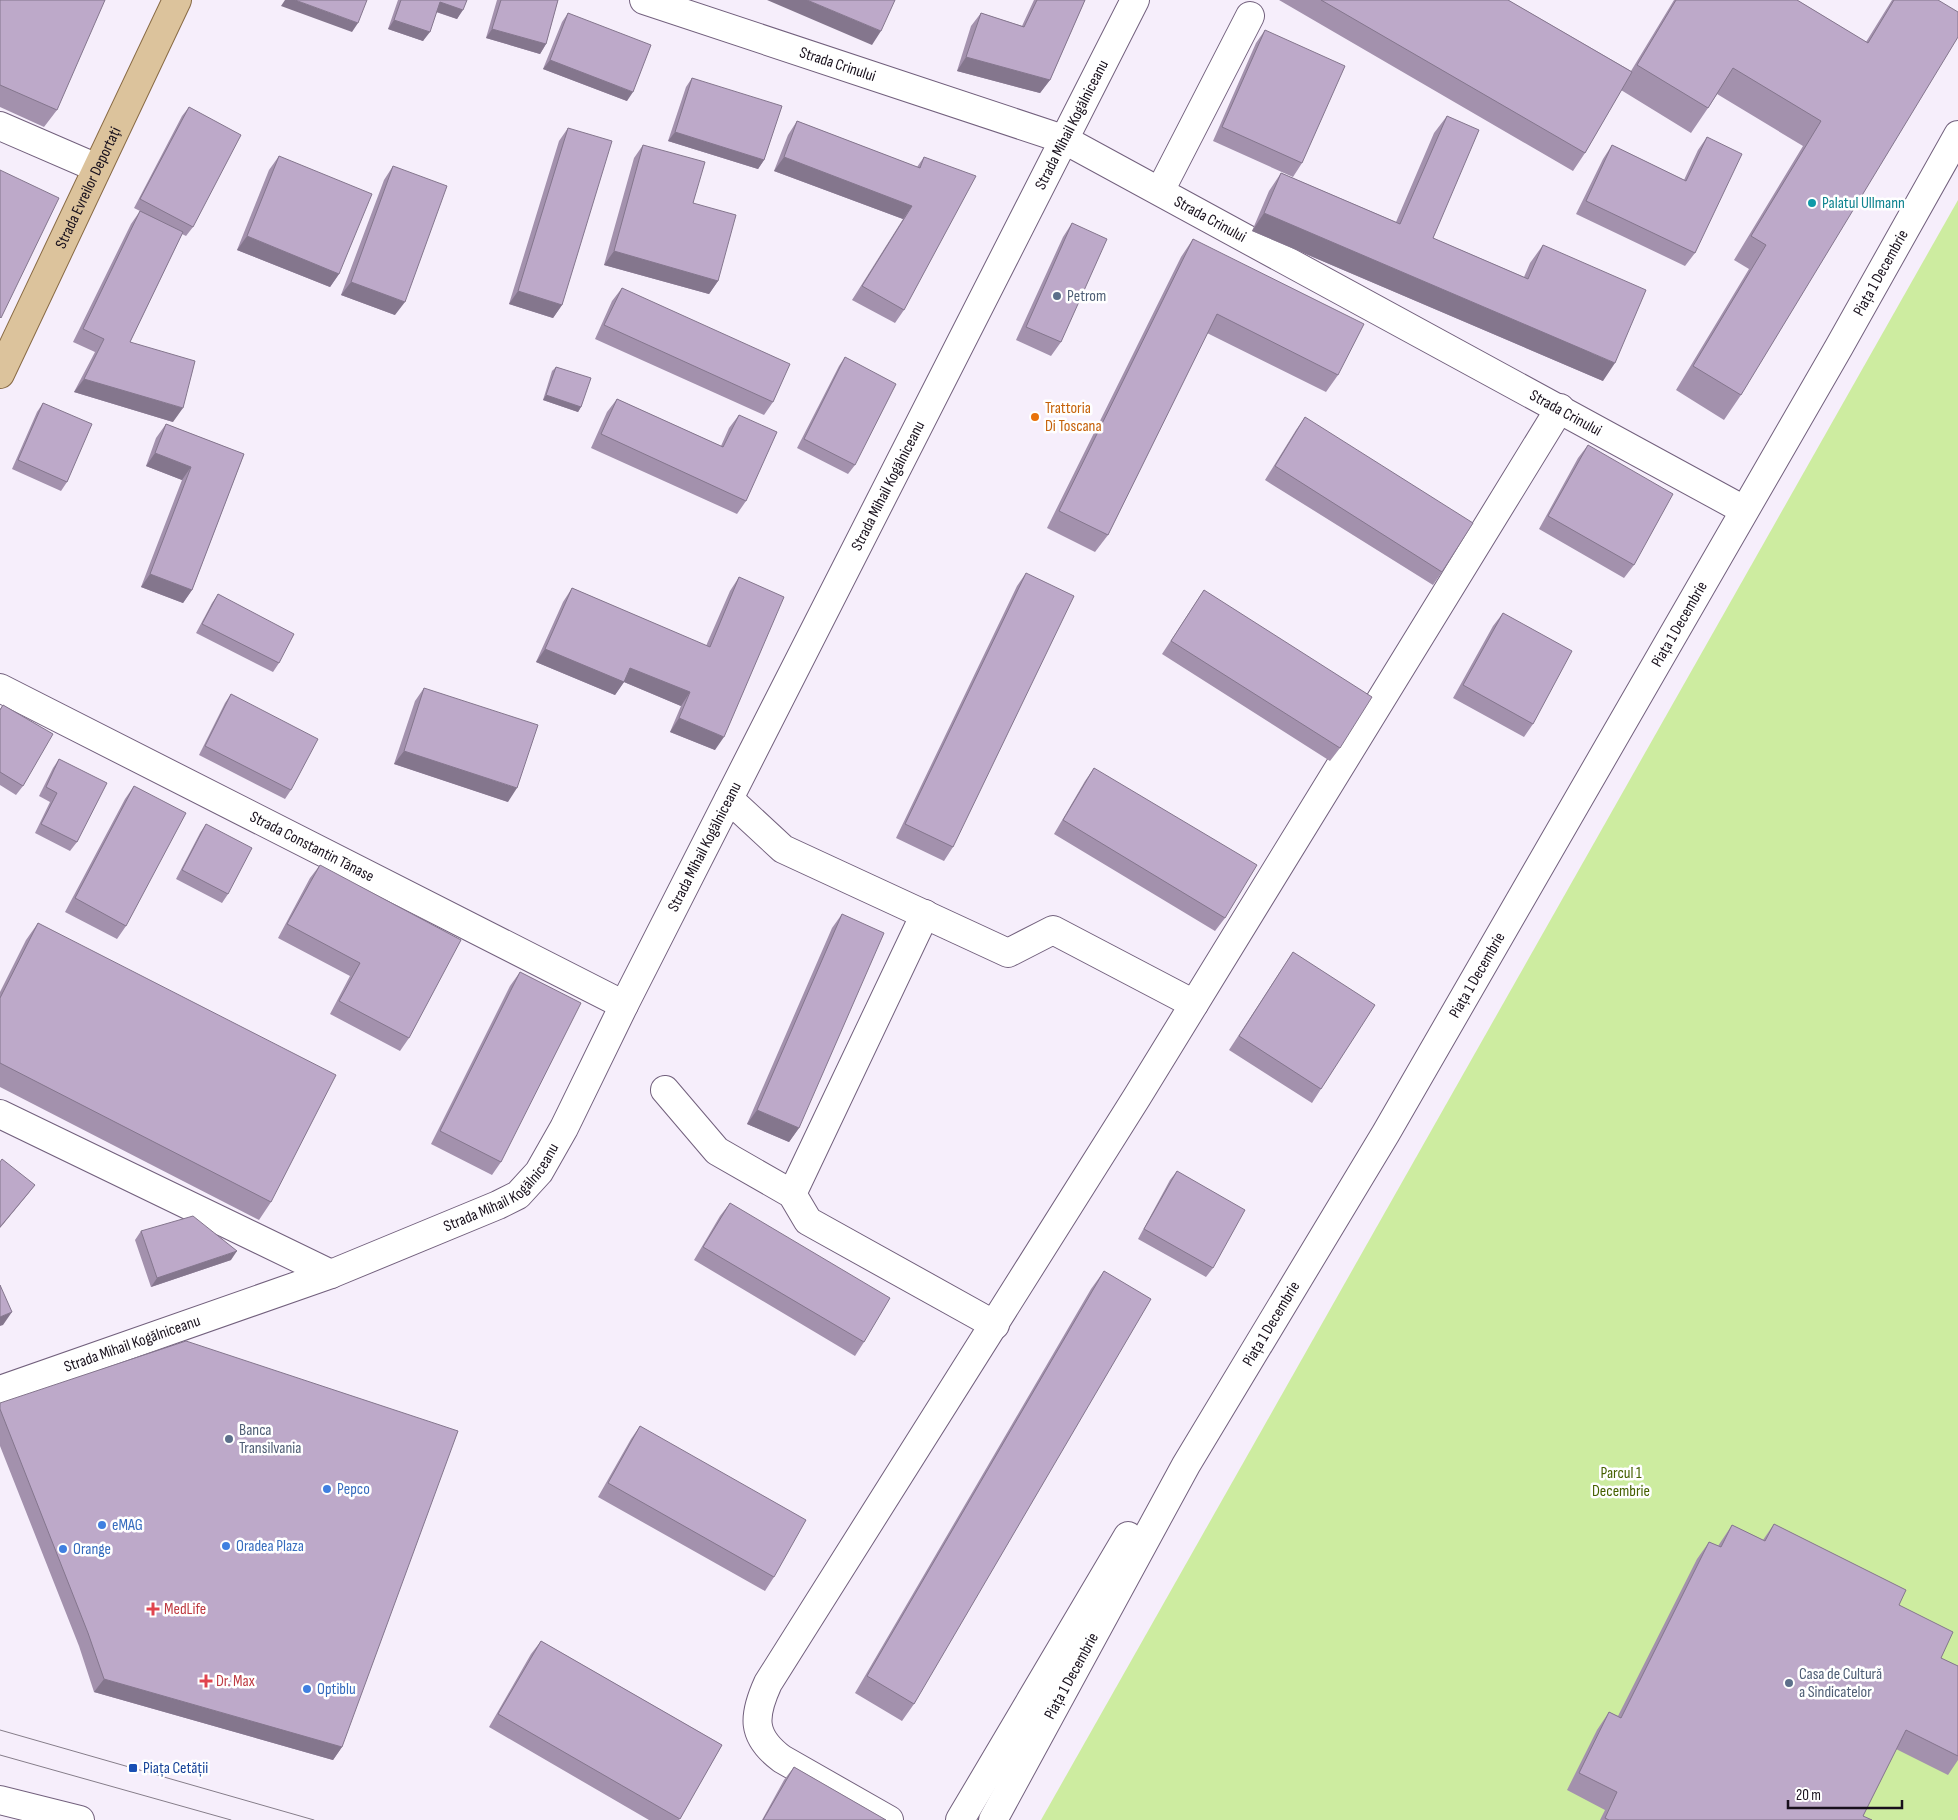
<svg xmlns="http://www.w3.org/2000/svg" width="1958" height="1820" font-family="'Sofia Sans Condensed',sans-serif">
<rect width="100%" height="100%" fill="#f6eefb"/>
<!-- green -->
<path fill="#cdeca0" d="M 1958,200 L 1958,1820 L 1041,1820 Z"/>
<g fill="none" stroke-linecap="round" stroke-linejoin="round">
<defs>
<g id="minor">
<path id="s1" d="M 644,0 L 1063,139 L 1744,510"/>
<path d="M 0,126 L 97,168"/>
<path d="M 1160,191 L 1250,16"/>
<path id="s2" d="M 0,688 L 624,1005"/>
<path d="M 729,799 L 783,849 L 1008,953 L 1053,930 L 1194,1004"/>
<path d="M 665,1090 L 717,1151 L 792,1194 L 808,1221 L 995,1325"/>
<path d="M 0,1114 L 331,1274"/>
<path d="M 792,1194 L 925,914"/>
<path id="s3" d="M 0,1390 L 331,1274 L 498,1205 L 518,1195 L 539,1172 L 564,1128 L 624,1005 L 1135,0"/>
<path d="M 0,1800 L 80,1820"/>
<path d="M 889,1820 L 782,1759 C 751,1736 753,1716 768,1683 L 1137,1097 L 1560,408"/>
<path d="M 960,1820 L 1128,1536"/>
<path id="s4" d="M 993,1820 L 1186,1465 L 1386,1133 L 1839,347 L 1958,135"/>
</g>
<g id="major">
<path id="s5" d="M 0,374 L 177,0"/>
</g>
</defs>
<!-- minor casing -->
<use href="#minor" stroke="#72607d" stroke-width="30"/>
<!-- major casing -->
<use href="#major" stroke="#886a44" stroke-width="30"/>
<!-- minor -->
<use href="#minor" stroke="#fff" stroke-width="28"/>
<!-- major -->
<use href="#major" stroke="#dcc39c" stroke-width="28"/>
<!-- tram -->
<path stroke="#857d89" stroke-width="1" d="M 0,1730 L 314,1820
M 0,1755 L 231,1820"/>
</g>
<!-- wall -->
<path fill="#a391ad" d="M 0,0 L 57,110 L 44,127 L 0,107 Z
M 398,0 L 467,0 L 457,19 L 436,12 L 423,41 L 388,29 Z
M 497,0 L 558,0 L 546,44 L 540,54 L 486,38 Z
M 1034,0 L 1085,0 L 1050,80 L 1040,93 L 957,71 L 971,26 L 981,13 L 1022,26 Z
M 1279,0 L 1508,0 L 1631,71 L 1674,0 L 1797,0 L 1866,42 L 1892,0 L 1938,0 L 1741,395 L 1724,420 L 1676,390 L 1749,269 L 1734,260 L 1803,146 L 1717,94 L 1708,108 L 1691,133 L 1621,90 L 1585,153 L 1573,171 Z
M 568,13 L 627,101 L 543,69 L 562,22 Z
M 1265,30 L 1302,163 L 1293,177 L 1213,141 L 1256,43 Z
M 692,78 L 764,160 L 758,169 L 668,141 L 686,87 Z
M 189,107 L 193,227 L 186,236 L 182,234 L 130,342 L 173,422 L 74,392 L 95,352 L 73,342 L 131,224 L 140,211 L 134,208 L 182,116 Z
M 1447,116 L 1433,238 L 1524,277 L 1530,263 L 1543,245 L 1603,381 L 1252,231 L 1269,191 L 1281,173 L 1396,222 L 1434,133 Z
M 797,121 L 917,167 L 924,157 L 904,310 L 895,323 L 852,300 L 903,219 L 774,171 L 788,135 Z
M 568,128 L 562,305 L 553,318 L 509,304 L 559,141 Z
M 1707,137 L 1695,253 L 1685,266 L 1576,214 L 1603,159 L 1612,145 L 1684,180 L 1698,150 Z
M 643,145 L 693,203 L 718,281 L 709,294 L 604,265 L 634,158 Z
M 279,156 L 339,274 L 330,287 L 237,250 L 269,170 Z
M 393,166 L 395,315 L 341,295 L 384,180 Z
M 1072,223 L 1061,342 L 1051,356 L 1016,340 L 1063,237 Z
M 1193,239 L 1338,375 L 1326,392 L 1207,333 L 1108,535 L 1095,552 L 1047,528 L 1181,257 Z
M 622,288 L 773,402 L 764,415 L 595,339 L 612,301 Z
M 845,357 L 855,465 L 848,474 L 797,448 L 839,366 Z
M 556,367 L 581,407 L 578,412 L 543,400 L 552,371 Z
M 617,399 L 721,446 L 729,428 L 739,415 L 746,501 L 737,514 L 591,448 L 607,412 Z
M 43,403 L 67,482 L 61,491 L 12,469 L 37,412 Z
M 1305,417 L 1442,572 L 1433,585 L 1265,480 L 1296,430 Z
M 166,424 L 244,454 L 192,590 L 183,603 L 141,587 L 182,480 L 146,466 L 156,438 Z
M 1588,445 L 1634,565 L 1624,578 L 1539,529 L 1578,458 Z
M 1026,573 L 953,847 L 944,861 L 896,838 L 1017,586 Z
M 739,577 L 715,750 L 670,732 L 681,706 L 624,682 L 615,695 L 536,662 L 563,602 L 572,588 L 706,646 L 730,591 Z
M 1204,590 L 1340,748 L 1330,761 L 1162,654 Z
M 218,594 L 279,663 L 273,672 L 196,633 L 212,603 Z
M 1503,613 L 1533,724 L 1524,737 L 1453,698 L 1493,626 Z
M 424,688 L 508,802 L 394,764 L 415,701 Z
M 231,694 L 291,790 L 285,799 L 199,755 L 225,703 Z
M 3,705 L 23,786 L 16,795 L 0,785 L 0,709 Z
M 59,759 L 77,842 L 70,851 L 35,833 L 50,802 L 39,796 L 53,768 Z
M 1094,768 L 1225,918 L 1215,931 L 1054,834 L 1085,781 Z
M 134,786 L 126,926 L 117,939 L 65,912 L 125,799 Z
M 206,824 L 228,894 L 222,903 L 176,879 L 200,833 Z
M 320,865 L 409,1038 L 400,1051 L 330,1014 L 350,976 L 278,938 L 310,878 Z
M 842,914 L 799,1128 L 789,1142 L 747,1124 L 832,928 Z
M 38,923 L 271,1202 L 259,1220 L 0,1087 L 0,992 L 26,940 Z
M 1293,952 L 1321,1089 L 1312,1103 L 1229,1050 Z
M 520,972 L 501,1162 L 492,1175 L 431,1144 L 510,986 Z
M 1177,1171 L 1213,1268 L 1206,1277 L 1138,1239 L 1170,1180 Z
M 730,1203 L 864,1342 L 855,1356 L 694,1260 L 720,1216 Z
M 141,1231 L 231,1260 L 151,1287 L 135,1240 Z
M 1104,1271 L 914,1704 L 902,1721 L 855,1693 L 1091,1289 Z
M 0,1403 L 342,1747 L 333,1760 L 94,1692 L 79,1646 L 0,1446 Z
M 640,1426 L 774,1577 L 765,1591 L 598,1497 L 631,1439 Z
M 1774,1524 L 1899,1605 L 1941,1658 L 1958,1666 L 1958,1760 L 1948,1775 L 1896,1749 L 1863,1816 L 1872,1820 L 1600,1820 L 1605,1810 L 1567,1790 L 1597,1730 L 1609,1712 L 1618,1716 L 1697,1559 L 1709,1542 L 1718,1546 L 1732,1525 L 1763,1540 Z
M 541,1641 L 722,1745 L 679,1820 L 649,1820 L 489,1727 L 531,1654 Z
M 794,1767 L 886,1820 L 762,1820 L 784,1780 Z"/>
<!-- shaded-wall -->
<path fill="#84768d" d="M 285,0 L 295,0 L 358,23 L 352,32 L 281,6 Z
M 767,0 L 807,0 L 881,31 L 872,45 Z
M 440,2 L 463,10 L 457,19 L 434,11 Z
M 394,20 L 430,32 L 423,41 L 388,29 Z
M 492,29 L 546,44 L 540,54 L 486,38 Z
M 966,57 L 1050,80 L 1040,93 L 957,71 Z
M 550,60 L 633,92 L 627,101 L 543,69 Z
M 675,132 L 764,160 L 758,169 L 668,141 Z
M 784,157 L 912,206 L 903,219 L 774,171 Z
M 1264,213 L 1615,363 L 1603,381 L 1252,231 Z
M 247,236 L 339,274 L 330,287 L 237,250 Z
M 614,251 L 718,281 L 709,294 L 604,265 Z
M 351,282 L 405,302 L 395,315 L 341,295 Z
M 518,291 L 562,305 L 553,318 L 509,304 Z
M 84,379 L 183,408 L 173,422 L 74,392 Z
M 546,395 L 581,407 L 578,412 L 543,400 Z
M 155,453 L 191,467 L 182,480 L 146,466 Z
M 150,574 L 192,590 L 183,603 L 141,587 Z
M 545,649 L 630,668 L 690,692 L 681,706 L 624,682 L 615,695 L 536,662 Z
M 679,718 L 724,737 L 715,750 L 670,732 Z
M 404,751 L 517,788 L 508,802 L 394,764 Z
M 757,1110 L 799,1128 L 789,1142 L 747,1124 Z
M 35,1185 L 28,1194 L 0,1228 L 0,1227 Z
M 237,1251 L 231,1260 L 151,1287 L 157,1278 Z
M 12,1312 L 3,1325 L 0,1326 L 0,1317 Z
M 104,1679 L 342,1747 L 333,1760 L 94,1692 Z"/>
<!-- building -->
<path fill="#bda9c9" stroke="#84768d" d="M 0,0 L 105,0 L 57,110 L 0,85 Z
M 295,0 L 367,0 L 358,23 Z
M 401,0 L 467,0 L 463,10 L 440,2 L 430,32 L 394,20 Z
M 501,0 L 558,0 L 546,44 L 492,29 Z
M 807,0 L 895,0 L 881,31 Z
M 1037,0 L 1085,0 L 1050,80 L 966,57 L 981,13 L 1024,27 Z
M 1321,0 L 1508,0 L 1632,72 L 1585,153 Z
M 1676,0 L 1797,0 L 1868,43 L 1894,0 L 1938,0 L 1958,12 L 1958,37 L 1741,395 L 1693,366 L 1766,245 L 1751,236 L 1821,121 L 1733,68 L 1708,108 L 1637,65 Z
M 568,13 L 651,45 L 633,92 L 550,60 Z
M 1265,30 L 1345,66 L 1302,163 L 1222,127 Z
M 692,78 L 782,106 L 764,160 L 675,132 Z
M 189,107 L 241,135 L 193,227 L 140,199 Z
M 1447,116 L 1479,130 L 1433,238 L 1528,279 L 1543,245 L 1646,290 L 1615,363 L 1264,213 L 1281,173 L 1400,224 Z
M 797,121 L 920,168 L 924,157 L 976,176 L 904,310 L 862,286 L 912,206 L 784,157 Z
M 568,128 L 612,141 L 562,305 L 518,291 Z
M 1707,137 L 1742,154 L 1695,253 L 1586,201 L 1612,145 L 1686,181 Z
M 643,145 L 705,162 L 693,203 L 736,215 L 718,281 L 614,251 Z
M 279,156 L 372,194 L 339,274 L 247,236 Z
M 393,166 L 447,186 L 405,302 L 351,282 Z
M 0,170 L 59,198 L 1,318 L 0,317 Z
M 140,211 L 183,232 L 130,342 L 195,361 L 183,408 L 84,379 L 104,339 L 83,329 Z
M 1072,223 L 1107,239 L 1061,342 L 1026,327 Z
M 1193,239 L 1364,324 L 1338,375 L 1217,314 L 1108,535 L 1059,511 Z
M 622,288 L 790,364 L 773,402 L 604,325 Z
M 845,357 L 896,384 L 855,465 L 804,439 Z
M 556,367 L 591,378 L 581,407 L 546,395 Z
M 617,399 L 723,447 L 739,415 L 777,432 L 746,501 L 601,434 Z
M 43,403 L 92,424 L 67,482 L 18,460 Z
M 1305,417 L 1473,523 L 1442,572 L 1275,466 Z
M 166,424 L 244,454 L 192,590 L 150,574 L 191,467 L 155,453 Z
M 1588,445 L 1673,494 L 1634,565 L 1548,516 Z
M 1026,573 L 1074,596 L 953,847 L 905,824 Z
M 739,577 L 784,597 L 724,737 L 679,718 L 690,692 L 630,668 L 624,682 L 545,649 L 572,588 L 710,647 Z
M 1204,590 L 1372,697 L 1340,748 L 1171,641 Z
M 218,594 L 294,634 L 279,663 L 202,624 Z
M 1503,613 L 1572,651 L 1533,724 L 1463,685 Z
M 424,688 L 538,725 L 517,788 L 404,751 Z
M 231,694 L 318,739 L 291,790 L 205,746 Z
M 3,705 L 53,734 L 23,786 L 0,772 L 0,710 Z
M 59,759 L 107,783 L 77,842 L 41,824 L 57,793 L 46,787 Z
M 1094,768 L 1257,865 L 1225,918 L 1063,820 Z
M 134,786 L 186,813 L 126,926 L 75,898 Z
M 206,824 L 252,848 L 228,894 L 182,870 Z
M 320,865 L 461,940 L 409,1038 L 339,1001 L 360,963 L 287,924 Z
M 842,914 L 884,933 L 799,1128 L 757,1110 Z
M 38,923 L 336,1075 L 271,1202 L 0,1063 L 0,998 Z
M 1293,952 L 1375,1005 L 1321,1089 L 1239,1036 Z
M 520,972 L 581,1003 L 501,1162 L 440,1131 Z
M 2,1159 L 35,1185 L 0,1227 L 0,1162 Z
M 1177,1171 L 1245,1210 L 1213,1268 L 1144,1229 Z
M 730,1203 L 890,1298 L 864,1342 L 703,1247 Z
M 193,1216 L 237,1251 L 157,1278 L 141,1231 Z
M 1104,1271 L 1151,1299 L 914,1704 L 867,1676 Z
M 0,1285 L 12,1312 L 0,1317 Z
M 186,1341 L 458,1431 L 342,1747 L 104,1679 L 88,1633 L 0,1409 L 0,1403 Z
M 640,1426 L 806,1520 L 774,1577 L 608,1483 Z
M 1774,1524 L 1906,1590 L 1899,1605 L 1953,1632 L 1941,1658 L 1958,1666 L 1958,1756 L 1906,1730 L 1863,1816 L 1872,1820 L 1609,1820 L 1605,1818 L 1617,1792 L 1579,1773 L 1609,1712 L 1621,1718 L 1709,1542 L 1721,1547 L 1732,1525 L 1765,1541 Z
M 541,1641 L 722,1745 L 680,1819 L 498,1714 Z
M 794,1767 L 886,1820 L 763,1820 Z"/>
<!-- markers -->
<circle fill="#0f9aa8" stroke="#fff" stroke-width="2" cx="1812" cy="203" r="5"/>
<g fill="#5c6f8a" stroke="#fff" stroke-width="2">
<circle cx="1057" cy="296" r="5"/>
<circle cx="229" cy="1439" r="5"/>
<circle cx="1789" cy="1683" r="5"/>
</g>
<circle fill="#e8710a" stroke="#fff" stroke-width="2" cx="1035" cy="417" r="5"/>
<g fill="#3f7fe0" stroke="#fff" stroke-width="2">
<circle cx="327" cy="1489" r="5"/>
<circle cx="102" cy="1525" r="5"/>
<circle cx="226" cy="1546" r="5"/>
<circle cx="63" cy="1549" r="5"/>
<circle cx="307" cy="1689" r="5"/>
</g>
<g fill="#e0444e" stroke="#fff" stroke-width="2">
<path d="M150.5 1601.5h5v5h5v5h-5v5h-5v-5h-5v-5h5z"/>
<path d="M203.5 1673.5h5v5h5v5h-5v5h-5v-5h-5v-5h5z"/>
</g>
<rect fill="#1a4fb4" stroke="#fff" stroke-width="2" x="128" y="1763" width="10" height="10" rx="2.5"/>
<g text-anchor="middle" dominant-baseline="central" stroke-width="5" stroke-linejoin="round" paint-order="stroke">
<!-- street labels -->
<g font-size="16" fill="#18101c" stroke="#fff">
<text stroke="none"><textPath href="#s1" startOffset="204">Strada Crinului</textPath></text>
<text stroke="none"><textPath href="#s3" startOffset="1760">Strada Mihail Kogălniceanu</textPath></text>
<text stroke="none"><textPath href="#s5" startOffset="206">Strada Evreilor Deportaţi</textPath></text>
<text stroke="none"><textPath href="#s1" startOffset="609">Strada Crinului</textPath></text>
<text stroke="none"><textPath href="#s4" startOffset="1784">Piața 1 Decembrie</textPath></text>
<text stroke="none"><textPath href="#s1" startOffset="1014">Strada Crinului</textPath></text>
<text stroke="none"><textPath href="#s3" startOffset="1355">Strada Mihail Kogălniceanu</textPath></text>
<text stroke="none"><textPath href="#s4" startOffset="1379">Piața 1 Decembrie</textPath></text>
<text stroke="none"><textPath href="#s2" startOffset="350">Strada Constantin Tănase</textPath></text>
<text stroke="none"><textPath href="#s3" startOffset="950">Strada Mihail Kogălniceanu</textPath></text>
<text stroke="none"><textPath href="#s4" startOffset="974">Piața 1 Decembrie</textPath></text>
<text stroke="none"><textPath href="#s3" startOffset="545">Strada Mihail Kogălniceanu</textPath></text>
<text stroke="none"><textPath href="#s4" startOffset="569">Piața 1 Decembrie</textPath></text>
<text stroke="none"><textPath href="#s3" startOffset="140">Strada Mihail Kogălniceanu</textPath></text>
<text stroke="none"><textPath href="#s4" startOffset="164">Piața 1 Decembrie</textPath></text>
</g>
<!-- culture labels -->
<g font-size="16" fill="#0d838f" stroke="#fff" text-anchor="start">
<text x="1822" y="203">Palatul Ullmann</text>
</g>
<!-- service labels -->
<g font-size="16" fill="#4e5e75" stroke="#fff" text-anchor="start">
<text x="1067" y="296">Petrom</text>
<text x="239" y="1430">Banca<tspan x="239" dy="18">Transilvania</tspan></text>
<text x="1799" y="1674">Casa de Cultură<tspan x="1799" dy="18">a Sindicatelor</tspan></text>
</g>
<!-- food labels -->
<g font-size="16" fill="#c56008" stroke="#fff" text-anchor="start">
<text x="1045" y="408">Trattoria<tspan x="1045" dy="18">Di Toscana</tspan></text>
</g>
<!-- park labels -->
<g font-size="16" fill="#456000" stroke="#fff">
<text x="1621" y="1473">Parcul 1<tspan x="1621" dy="18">Decembrie</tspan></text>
</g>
<!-- shop labels -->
<g font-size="16" fill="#366cbe" stroke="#fff" text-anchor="start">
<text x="337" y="1489">Pepco</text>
<text x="112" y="1525">eMAG</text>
<text x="236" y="1546">Oradea Plaza</text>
<text x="73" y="1549">Orange</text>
<text x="317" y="1689">Optiblu</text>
</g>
<!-- health labels -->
<g font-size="16" fill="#be3a42" stroke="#fff" text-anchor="start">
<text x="164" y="1609">MedLife</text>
<text x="216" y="1681">Dr. Max</text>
</g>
<!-- transit labels -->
<g font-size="16" fill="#164399" stroke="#fff" text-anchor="start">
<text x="143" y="1768">Piața Cetății</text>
</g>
</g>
<!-- scale -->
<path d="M1788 1800v8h114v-8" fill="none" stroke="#18101c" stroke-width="2.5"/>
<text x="1796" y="1800" font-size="15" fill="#18101c" stroke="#ffffff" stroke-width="4" paint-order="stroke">20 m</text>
</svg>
